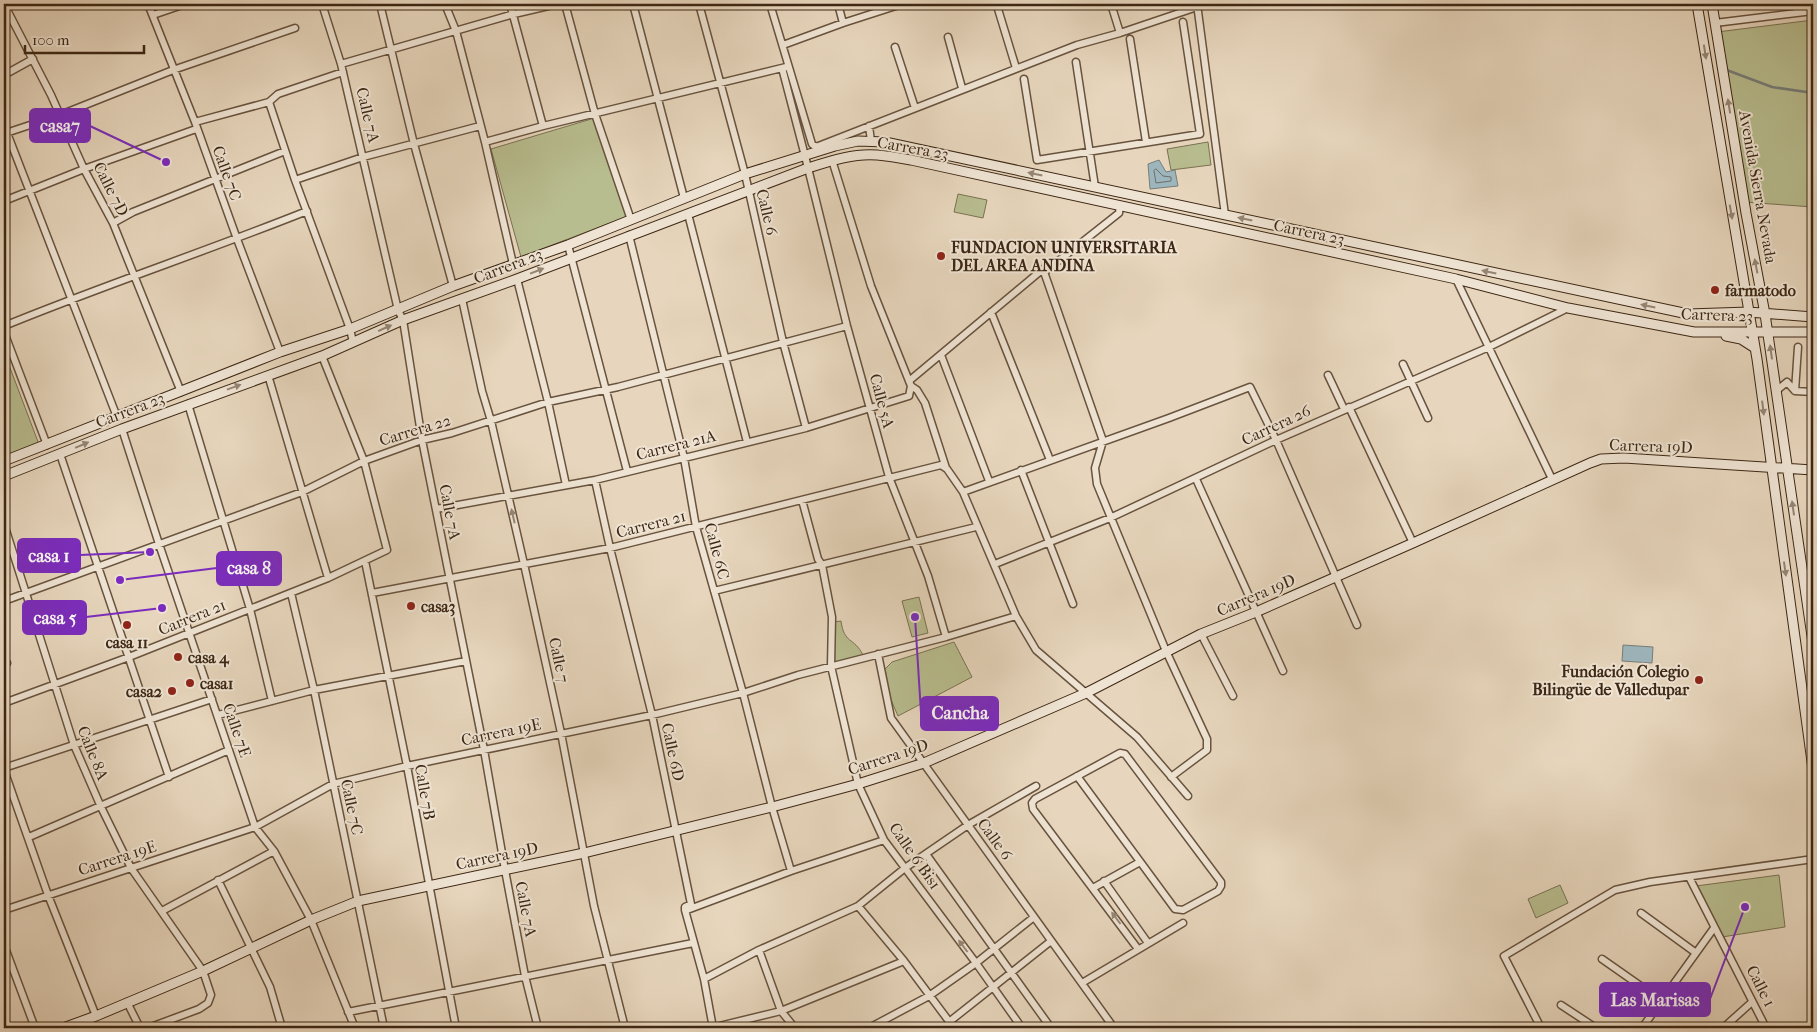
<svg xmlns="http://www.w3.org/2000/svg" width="1817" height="1032" font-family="'IM FELL French Canon',serif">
<rect width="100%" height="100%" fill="#e7d6bd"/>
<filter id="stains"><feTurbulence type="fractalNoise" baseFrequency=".004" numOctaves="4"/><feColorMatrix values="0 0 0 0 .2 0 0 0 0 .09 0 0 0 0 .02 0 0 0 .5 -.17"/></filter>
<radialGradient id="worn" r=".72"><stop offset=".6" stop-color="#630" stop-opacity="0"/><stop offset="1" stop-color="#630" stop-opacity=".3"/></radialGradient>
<!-- green -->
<path fill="#b8bd8f" stroke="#7a7252" d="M 1813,20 L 1813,207 L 1744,202 L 1717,32 Z
M 598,117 L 628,216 L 521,257 L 491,149 Z
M 1208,142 L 1211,165 L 1171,170 L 1167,149 Z
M 958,194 L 987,200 L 983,218 L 954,212 Z
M 4,352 L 40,447 L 4,460 Z
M 919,597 L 928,633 L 912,637 L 902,601 Z
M 841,621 C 844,644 854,637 863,655 L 834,664 L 833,622 Z
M 954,642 L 972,677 L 898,716 L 882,679 L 884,670 L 892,662 Z
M 1779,875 L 1785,927 L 1722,937 L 1696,886 Z
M 1560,885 L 1568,903 L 1536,918 L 1528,899 Z"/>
<!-- water -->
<path fill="#9db6bd" stroke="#777d79" d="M 1159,160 L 1166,172 L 1175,170 L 1178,186 L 1150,189 L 1148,164 Z
M 1623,645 L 1653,647 L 1652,663 L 1622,661 Z"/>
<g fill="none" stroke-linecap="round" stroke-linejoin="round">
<!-- shore -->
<path stroke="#6d6e68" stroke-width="1" d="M 1156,169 L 1163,176 L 1171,177 L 1171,181 L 1156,183 L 1154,171 Z"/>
<!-- stream -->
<path stroke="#777d79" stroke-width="2.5" d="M 1724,69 L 1772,87 L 1813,93"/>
<defs>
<path id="street" d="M 4,4 L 51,95 L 84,169 L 113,223 L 181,392
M 148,4 L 195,122 L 237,239 L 280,352
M 322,4 L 341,64 L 398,310 L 403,320 L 422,440 L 484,750 L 505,870 L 525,976 L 538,1028
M 380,4 L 414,144 L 453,286
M 445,4 L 456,31 L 485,142 L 513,264
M 510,4 L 543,126
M 565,4 L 595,114 L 631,220
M 633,4 L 684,198
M 699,4 L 745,174 L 783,342 L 806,428
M 770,4 L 812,144 L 816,147 L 1077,45 L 1120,33 L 1197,7
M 838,4 L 843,23
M 1111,4 L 1120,33
M 1197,4 L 1225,215
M 998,9 L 1016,68
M 153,15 L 185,4
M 1715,23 L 1813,11
M 948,37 L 962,88
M 1130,39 L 1146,142
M 783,45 L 843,23 L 902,4
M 895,47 L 915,108
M 1076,62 L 1095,187
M 341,64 L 514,14 L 557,4
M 782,68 L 805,156 L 847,326 L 889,477 L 928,576 L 946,637
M 4,75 L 33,59
M 1024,79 L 1037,160 L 1200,134 L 1183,22
M 269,102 L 295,180 L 350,329 L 353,342
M 195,122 L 269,102 L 278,94 L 343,72
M 4,125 L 117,417
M 869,126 L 871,141
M 6,133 L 60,115 L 173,70 L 295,28
M 485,142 L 543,126 L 786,67
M 832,160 L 871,286 L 911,386 L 917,390 L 925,403 L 946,468
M 295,180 L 363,157 L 480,126
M 4,201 L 84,169 L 196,129
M 688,214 L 747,442
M 113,223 L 133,212 L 285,151
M 629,235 L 684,458 L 696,527 L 743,693 L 772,807 L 791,871
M 568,245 L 627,471
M 1043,269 L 1103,441 L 1095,468 L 1097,484 L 1166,651 L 1207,739 L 1207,750 L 1171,777
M 517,279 L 548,402 L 566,485
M 1456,279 L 1552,479
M 462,299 L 482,391 L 491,421 L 524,564 L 561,733 L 594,906 L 625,1028
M 991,312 L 1050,460
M 4,326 C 104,285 207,251 307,211
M 4,332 L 47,445
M 941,355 L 989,481
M 1403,364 L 1428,418
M 268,375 L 328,578
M 1328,375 L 1344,409
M 909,381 L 1043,269 L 1047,270 L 1119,213 L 1120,206
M 1776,391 L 1787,382 L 1795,391 L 1813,392
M 1795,391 L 1798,347
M 188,404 L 250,609 L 272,701
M 1349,407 L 1413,543
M 122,429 L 159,544 L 255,827 L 274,851 L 311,920 L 355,1028
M 60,454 L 169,777
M 1021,470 L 1073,604
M 1196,479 L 1283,671
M 595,480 L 610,548 L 652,715 L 691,904 L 685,907 L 685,910 L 704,979 L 713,1028
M 963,492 L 1169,418 L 1250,387 L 1276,440 L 1357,625
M 802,500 L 818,559 L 822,565 L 832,617 L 831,666 L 858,784 L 884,840 L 976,963 L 1022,1028
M 436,509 L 595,480 L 806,428 L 909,396 L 911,386
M 4,524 L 74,745 L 101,807 L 131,868 L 203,971 L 211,995 L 208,1003 L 199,1009 L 148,1028
M 365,561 L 407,766 L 456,1028
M 995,564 L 1110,518 L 1276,440 L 1489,347 L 1568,308
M 714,591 L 976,527
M 291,593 L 314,690 L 384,1028
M 372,593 L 610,548 L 941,465 L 947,469 L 963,492 L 1016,616 L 1036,650 L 1137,737 L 1188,796
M 4,601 L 302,492 L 364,461 L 422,440 L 452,433 L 548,402 L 618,387 L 847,326
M 1201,634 L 1233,696
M 878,654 L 891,718 L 1114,1028
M 4,664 L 7,663
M 4,703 L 129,657 L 328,578 L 387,550 L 364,461 L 322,356
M 218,715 L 314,690 L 466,661
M 4,768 L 212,699
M 4,770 L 48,895 L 96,1016
M 1077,776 L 1175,909 L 1183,910 L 1218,891 L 1221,886 L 1221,882 L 1125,754 L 1120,753 L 1035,799 L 1032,803 L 1033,809 L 1138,949
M 29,837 L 229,750
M 926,854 L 1051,1028
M 1689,877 L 1766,1028
M 218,880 L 270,987 L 282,1028
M 1104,881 L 1148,943
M 1093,888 L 1140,862
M 858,906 L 904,961 L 954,1028
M 4,910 L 255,827 L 333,784 L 407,766 L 652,715 L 743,693 L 798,675 L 946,637 L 1016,616
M 687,910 L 791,871 L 884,840
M 162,911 L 274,851
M 1641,913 L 1696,953
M 4,945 L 35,1028
M 759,950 L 781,1011 L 795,1028
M 1602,959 L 1662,1001
M 704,979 L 759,950 L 858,906 L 905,868 L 968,825 L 1036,786
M 1082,983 L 1183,923
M 127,1002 L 140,1028
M 1561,1005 L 1596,1028
M 348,1012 L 693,943
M 949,1022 L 1051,941
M 711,1028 L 781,1011 L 904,961
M 869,1028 L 929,996 L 976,963 L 1034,917
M 1541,1028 L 1504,956 L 1615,890 L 1650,882 L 1813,859
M 1642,1028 L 1714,928
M 1723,1028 L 1752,1002"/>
<path id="secondary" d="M 1697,4 L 1757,359 L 1813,769
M 1712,4 L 1746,213 L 1765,314 L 1813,643
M 1726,336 L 1741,339 L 1755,348
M 4,461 L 280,352 L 350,329 L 453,286 L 568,245 L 745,174 L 835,146 L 858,141 L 885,142 L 1688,314 L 1749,312 L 1813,317
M 4,476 L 122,429 L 322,356 L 403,320 L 517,279 L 808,168 C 830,161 854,153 877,155 C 888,156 900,158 911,160 L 1456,279 L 1568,308 L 1694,332 L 1813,332
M 63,1028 L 96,1016 L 203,971 L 311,920 L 358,901 L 584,853 L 772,807 L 858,784 L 924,763 L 1086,693 L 1201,634 L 1256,612 L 1413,543 L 1590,463 L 1601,459 L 1624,458 L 1813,470"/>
</defs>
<!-- street casing -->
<use href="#street" stroke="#68533e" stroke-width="9"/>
<!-- secondary casing -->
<use href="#secondary" stroke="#3d2714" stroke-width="11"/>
<!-- street -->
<use href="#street" stroke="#efe4d4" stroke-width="6"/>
<!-- secondary -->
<use href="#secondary" stroke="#efe4d4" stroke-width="9"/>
</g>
<!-- one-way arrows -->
<defs><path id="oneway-solid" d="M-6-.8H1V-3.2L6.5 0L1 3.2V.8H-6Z" transform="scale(1.25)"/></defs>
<g fill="#968674">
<use href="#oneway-solid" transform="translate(1705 52) rotate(81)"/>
<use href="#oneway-solid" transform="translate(1729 106) rotate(-99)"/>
<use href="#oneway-solid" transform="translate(1035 174) rotate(-168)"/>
<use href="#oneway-solid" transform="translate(1731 212) rotate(80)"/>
<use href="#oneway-solid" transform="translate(1245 219) rotate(-168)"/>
<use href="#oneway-solid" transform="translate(1756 266) rotate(-101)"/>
<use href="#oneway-solid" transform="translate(537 271) rotate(-21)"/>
<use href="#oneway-solid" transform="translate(1489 272) rotate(-168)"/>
<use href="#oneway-solid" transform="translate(1648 306) rotate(-168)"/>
<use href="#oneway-solid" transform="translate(385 328) rotate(-24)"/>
<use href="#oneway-solid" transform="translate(1771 352) rotate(-98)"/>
<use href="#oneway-solid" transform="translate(234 387) rotate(-20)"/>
<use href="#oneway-solid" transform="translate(1763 408) rotate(83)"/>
<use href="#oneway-solid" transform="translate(82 445) rotate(-23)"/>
<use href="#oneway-solid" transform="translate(1793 508) rotate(-98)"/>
<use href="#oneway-solid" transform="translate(513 516) rotate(-103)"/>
<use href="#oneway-solid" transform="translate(1785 569) rotate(82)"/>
<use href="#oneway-solid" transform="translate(1116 918) rotate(-127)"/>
<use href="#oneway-solid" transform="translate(963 946) rotate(-127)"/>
</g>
<!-- markers -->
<g fill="#8f2418" stroke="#efe4d4" stroke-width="2">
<circle cx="941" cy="256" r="5"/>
<circle cx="1715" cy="290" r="5"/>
<circle cx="411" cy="606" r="5"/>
<circle cx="127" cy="625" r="5"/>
<circle cx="178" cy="657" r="5"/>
<circle cx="1699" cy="680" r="5"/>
<circle cx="190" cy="683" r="5"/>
<circle cx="172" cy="691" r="5"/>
</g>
<g text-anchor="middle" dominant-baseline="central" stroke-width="4" stroke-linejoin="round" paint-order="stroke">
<!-- street labels -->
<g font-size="16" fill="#3d2714" stroke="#efe4d4">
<text transform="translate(368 115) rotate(77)">Calle 7A</text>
<text transform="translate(913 148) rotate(10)">Carrera 23</text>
<text transform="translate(227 173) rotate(70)">Calle 7C</text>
<text transform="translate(1758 187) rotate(80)">Avenida Sierra Nevada</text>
<text transform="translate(111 189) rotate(63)">Calle 7D</text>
<text transform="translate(767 212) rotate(77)">Calle 6</text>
<text transform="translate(1309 232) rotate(12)">Carrera 23</text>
<text transform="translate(508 266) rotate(-21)">Carrera 23</text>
<text transform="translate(1717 315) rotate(2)">Carrera 23</text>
<text transform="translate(882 401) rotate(75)">Calle 5A</text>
<text transform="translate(130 410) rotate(-21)">Carrera 23</text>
<text transform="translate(1276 425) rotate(-25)">Carrera 26</text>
<text transform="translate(415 430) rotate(-17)">Carrera 22</text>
<text transform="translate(676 445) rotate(-14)">Carrera 21A</text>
<text transform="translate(1651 446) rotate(2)">Carrera 19D</text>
<text transform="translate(450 512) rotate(79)">Calle 7A</text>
<text transform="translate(651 524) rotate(-14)">Carrera 21</text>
<text transform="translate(717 551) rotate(75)">Calle 6C</text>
<text transform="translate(1256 595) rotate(-23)">Carrera 19D</text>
<text transform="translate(192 617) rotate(-22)">Carrera 21</text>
<text transform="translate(559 660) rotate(78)">Calle 7</text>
<text transform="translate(237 730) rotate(71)">Calle 7E</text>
<text transform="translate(501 732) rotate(-12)">Carrera 19E</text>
<text transform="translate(673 752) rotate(78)">Calle 6D</text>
<text transform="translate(93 753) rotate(68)">Calle 8A</text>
<text transform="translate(888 757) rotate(-18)">Carrera 19D</text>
<text transform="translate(425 792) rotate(80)">Calle 7B</text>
<text transform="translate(352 807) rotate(78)">Calle 7C</text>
<text transform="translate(995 839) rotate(54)">Calle 6</text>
<text transform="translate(497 856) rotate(-12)">Carrera 19D</text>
<text transform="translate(915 856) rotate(55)">Calle 6 Bis1</text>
<text transform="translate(117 858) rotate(-18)">Carrera 19E</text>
<text transform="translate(526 909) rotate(79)">Calle 7A</text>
<text transform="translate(1761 986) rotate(63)">Calle 1</text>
</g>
<!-- poi labels -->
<g font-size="16" font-weight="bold" fill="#3d2714" stroke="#efe4d4" text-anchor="start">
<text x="951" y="247">FUNDACION UNIVERSITARIA<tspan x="951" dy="18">DEL AREA ANDINA</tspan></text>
<text x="1725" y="290">farmatodo</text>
<text x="421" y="606">casa3</text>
<text x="127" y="642" text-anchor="middle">casa 11</text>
<text x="188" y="657">casa 4</text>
<text x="1689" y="671" text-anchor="end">Fundación Colegio<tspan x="1689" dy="18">Bilingüe de Valledupar</tspan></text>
<text x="200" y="683">casa1</text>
<text x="162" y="691" text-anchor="end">casa2</text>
</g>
</g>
<!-- callouts -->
<path fill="none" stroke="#7b2cbf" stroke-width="2" d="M166 162L90 126M150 552L80 555M120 580L217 568M162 608L86 617M915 617L921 713M1745 907L1710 999"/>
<g fill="#7b2cbf" stroke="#efe4d4" stroke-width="2">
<circle cx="166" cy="162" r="5"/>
<circle cx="150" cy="552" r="5"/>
<circle cx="120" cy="580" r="5"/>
<circle cx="162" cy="608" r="5"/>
<circle cx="915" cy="617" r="5"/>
<circle cx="1745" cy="907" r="5"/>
</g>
<g fill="#7b2cbf" stroke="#7b2cbf" stroke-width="2">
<rect x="30" y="109" width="60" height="33" rx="5"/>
<rect x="18" y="539" width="62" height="33" rx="5"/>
<rect x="217" y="552" width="64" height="33" rx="5"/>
<rect x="23" y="601" width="63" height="33" rx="5"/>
<rect x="921" y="697" width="77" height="33" rx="5"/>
<rect x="1600" y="983" width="110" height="33" rx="5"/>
</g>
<g font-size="18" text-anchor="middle" font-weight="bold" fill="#fff">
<text x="60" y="132">casa7</text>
<text x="49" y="562">casa 1</text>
<text x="249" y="574">casa 8</text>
<text x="55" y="624">casa 5</text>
<text x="960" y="719">Cancha</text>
<text x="1655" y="1006">Las Marisas</text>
</g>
<!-- margin -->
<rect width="1817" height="1032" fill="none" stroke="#e7d6bd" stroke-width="20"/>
<rect x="5" y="5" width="1807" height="1022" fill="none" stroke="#3d2714" stroke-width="2.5"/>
<rect x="10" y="10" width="1797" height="1012" fill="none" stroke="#3d2714"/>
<!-- scale -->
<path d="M25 45v8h119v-8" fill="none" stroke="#3d2714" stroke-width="2.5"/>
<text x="32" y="45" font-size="15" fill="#3d2714" stroke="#efe4d4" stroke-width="4" paint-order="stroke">100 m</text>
<rect width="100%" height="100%" filter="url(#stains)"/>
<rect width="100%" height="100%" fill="url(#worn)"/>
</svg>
